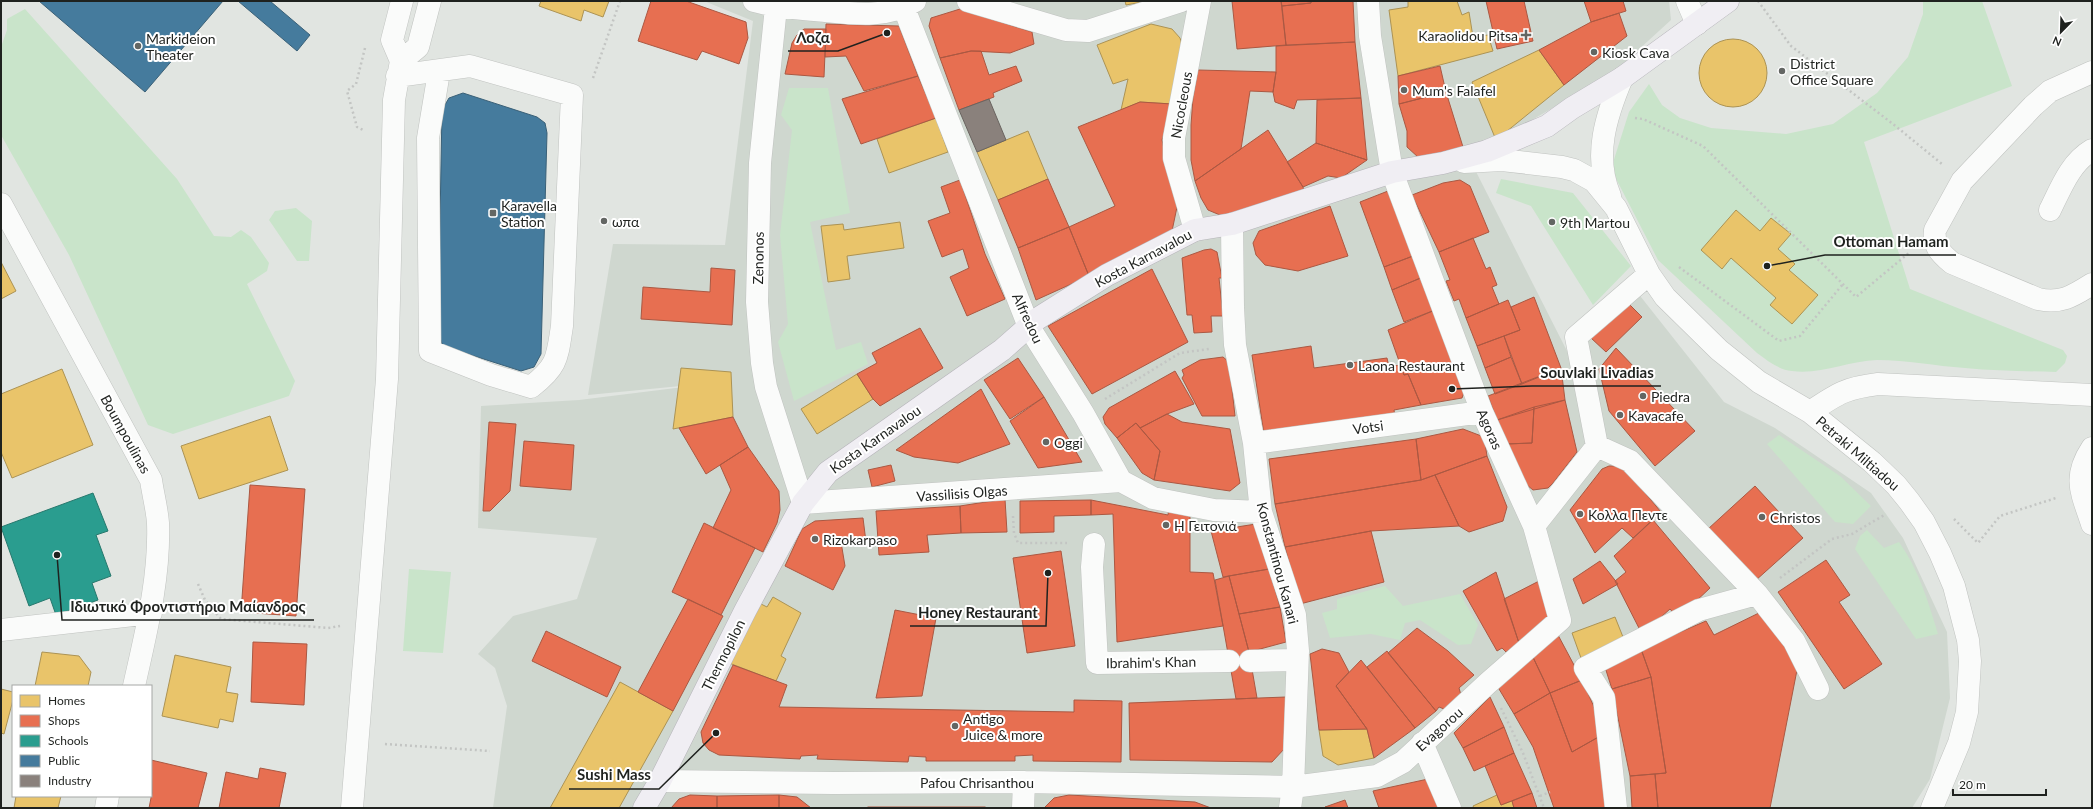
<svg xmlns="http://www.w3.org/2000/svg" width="2093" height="809" font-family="Lato,sans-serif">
<rect width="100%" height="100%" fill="#e1e5e1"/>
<!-- built -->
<path fill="#cfd7cf" d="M 704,1 L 1669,1 L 1671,20 L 1613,73 L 1499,139 L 1465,150 L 1567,351 L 1637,292 L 1724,402 L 1775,428 L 1871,493 L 1903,538 L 1947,632 L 1950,698 L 1930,779 L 1912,808 L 493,808 L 507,706 L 495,668 L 478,654 L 513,616 L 577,599 L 597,538 L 478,528 L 481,406 L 579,400 L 732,381 L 588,395 L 613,244 L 725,245 L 753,21 Z"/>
<!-- green -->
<path fill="#c9e4ca" d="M 1923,1 L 1982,1 L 2012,86 L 1864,142 L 1910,289 L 2063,350 L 2067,356 L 2065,363 L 2056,372 C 2026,371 1995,371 1965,368 C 1935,366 1907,360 1877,360 C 1848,361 1820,375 1792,371 C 1779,370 1768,361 1757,353 L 1658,260 L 1611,169 L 1629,112 L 1649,84 L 1662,105 L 1680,118 L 1711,128 L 1786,134 L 1833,124 L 1877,93 L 1908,57 L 1923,14 Z
M 25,9 L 177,179 L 214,236 L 231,237 L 241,230 L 251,237 L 269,263 L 267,271 L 247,284 L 295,381 L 289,396 L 173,434 L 148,425 L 69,255 L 1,135 L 1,47 L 7,30 L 7,19 Z
M 789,88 L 828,88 L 850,213 L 810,222 L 836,350 L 861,342 L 868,364 L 794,401 L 778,342 L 788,324 L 780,235 L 792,130 L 781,115 Z
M 1501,179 L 1573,193 L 1631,266 L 1593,305 L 1531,206 L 1496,193 Z
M 296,208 L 312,221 L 309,261 L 297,261 L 269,220 L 275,211 Z
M 1779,435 L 1840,476 L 1871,506 L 1853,524 L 1835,522 L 1767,444 Z
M 1867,530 L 1884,548 L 1899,542 C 1919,570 1928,601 1938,634 L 1916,639 L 1855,549 L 1860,536 Z
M 409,569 L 451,572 L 443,653 L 403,651 Z
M 1385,586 L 1403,606 L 1460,594 L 1478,625 L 1471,644 L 1458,645 L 1420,620 L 1405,623 L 1400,640 L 1371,634 L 1330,638 L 1322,613 L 1337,609 L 1337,599 Z"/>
<!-- homes -->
<path fill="#e9c46a" stroke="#ac9354" d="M 541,1 L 609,1 L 603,17 L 584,10 L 581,21 L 539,6 Z
M 1125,1 L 1147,1 L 1126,5 Z
M 1408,1 L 1457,1 L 1462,15 L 1469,12 L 1473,37 L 1488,35 L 1493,51 L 1398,76 L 1389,10 L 1408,7 Z
M 1151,24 L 1172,29 L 1180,38 L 1183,48 L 1172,104 L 1140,102 L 1121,110 L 1128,79 L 1113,84 L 1097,45 Z
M1699 73a34 34 0 1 1 68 0a34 34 0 1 1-68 0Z
M 1539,50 L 1564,85 L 1496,140 L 1472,82 Z
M 936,118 L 948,152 L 889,173 L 877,139 Z
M 1028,131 L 1048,179 L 998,200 L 977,152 Z
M 1736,210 L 1760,231 L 1771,218 L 1791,234 L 1778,249 L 1795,264 L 1789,270 L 1818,295 L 1792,324 L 1770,305 L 1776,298 L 1731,258 L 1722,269 L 1701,250 Z
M 900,222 L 904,248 L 847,256 L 850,279 L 828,282 L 821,226 L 843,224 L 844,230 Z
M 1,262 L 16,291 L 1,299 Z
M 681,368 L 731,372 L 733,417 L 673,429 Z
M 62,369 L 93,445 L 12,478 L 1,452 L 1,394 Z
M 857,374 L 873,399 L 817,434 L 801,409 Z
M 270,416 L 288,470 L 199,499 L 181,446 Z
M 773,597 L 801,613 L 781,656 L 786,659 L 776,681 L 729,663 L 759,603 L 767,607 Z
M 1615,617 L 1625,642 L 1581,658 L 1572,633 Z
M 42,652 L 79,656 L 91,672 L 88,686 L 35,686 Z
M 175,655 L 231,667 L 226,692 L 238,694 L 233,722 L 220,719 L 218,728 L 162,716 Z
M 620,682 L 673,711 L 619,808 L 550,808 Z
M 1,689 L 13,692 L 13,700 L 4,734 L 1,733 Z
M 1367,729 L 1374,758 L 1338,765 L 1323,756 L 1319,730 Z
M 1497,795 L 1501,805 L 1512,801 L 1514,808 L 1474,808 L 1473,806 Z
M 16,796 L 61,796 L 58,808 L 14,808 Z"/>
<!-- shops -->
<path fill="#e76f51" stroke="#ab5842" d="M 651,1 L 686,1 L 746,22 L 748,38 L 739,64 L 702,51 L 697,60 L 638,41 Z
M 1232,1 L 1281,1 L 1286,45 L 1237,49 Z
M 1281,1 L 1311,1 L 1311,3 L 1282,6 Z
M 1311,1 L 1353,1 L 1355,42 L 1286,45 L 1282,6 L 1311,3 Z
M 1486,1 L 1524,1 L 1533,41 L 1497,49 Z
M 1584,1 L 1623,1 L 1626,11 L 1591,22 Z
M 960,9 L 1032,32 L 1034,44 L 1010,53 L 971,51 L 940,58 L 929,26 L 931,18 Z
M 1619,13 L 1627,36 L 1564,85 L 1539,50 L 1591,22 Z
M 826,24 L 899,26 L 918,76 L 864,91 L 846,56 L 825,57 Z
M 804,29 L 826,29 L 824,77 L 785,74 L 792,43 L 797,35 Z
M 1355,42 L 1361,98 L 1297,100 L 1294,109 L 1275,102 L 1273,92 L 1276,72 L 1276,46 Z
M 971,51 L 981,51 L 989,75 L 1016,66 L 1022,81 L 993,93 L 994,97 L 959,110 L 940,58 Z
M 1440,66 L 1446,92 L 1399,104 L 1398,76 Z
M 1198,70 L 1276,72 L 1273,92 L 1250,91 L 1241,149 L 1195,181 L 1191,160 L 1191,125 L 1193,98 Z
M 918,76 L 936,118 L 861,144 L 842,99 Z
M 1446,92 L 1463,147 L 1419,158 L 1407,147 L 1407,131 L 1399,104 Z
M 1361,98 L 1367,160 L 1316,143 L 1317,100 Z
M 1140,102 L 1172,104 L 1162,140 L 1177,207 L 1172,231 L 1089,276 L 1069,227 L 1115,206 L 1078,127 Z
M 1268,130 L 1303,187 L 1304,192 L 1230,214 L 1220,215 L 1208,210 L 1201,198 L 1195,181 Z
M 1316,143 L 1367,160 L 1341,178 L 1328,176 L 1303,187 L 1287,162 Z
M 1048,179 L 1069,227 L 1018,248 L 998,200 Z
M 960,180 L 985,254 L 1005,299 L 967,316 L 950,277 L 969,268 L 963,249 L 942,257 L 928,221 L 950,213 L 941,187 Z
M 1460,180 L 1470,186 L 1489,232 L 1439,252 L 1412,195 L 1443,183 Z
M 1388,191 L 1413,256 L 1384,267 L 1360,202 Z
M 1330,206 L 1348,256 L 1298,271 L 1265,265 L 1256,255 L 1253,243 L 1259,231 Z
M 1069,227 L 1089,276 L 1036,300 L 1018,248 Z
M 1473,238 L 1486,269 L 1490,267 L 1497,285 L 1492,287 L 1499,304 L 1466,318 L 1459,299 L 1454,301 L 1446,281 L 1450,280 L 1439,252 Z
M 1211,249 L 1217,252 L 1222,278 L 1219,278 L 1223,316 L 1211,316 L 1212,332 L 1194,333 L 1192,315 L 1187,315 L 1182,258 L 1204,250 Z
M 1413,256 L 1423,277 L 1392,290 L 1384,267 Z
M 711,268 L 735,270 L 732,325 L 641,319 L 643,287 L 710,292 Z
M 1152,269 L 1188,342 L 1092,394 L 1048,326 Z
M 1423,277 L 1435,310 L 1404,322 L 1392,290 Z
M 1534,297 L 1561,368 L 1522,384 L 1504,336 L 1520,330 L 1511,307 Z
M 1508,300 L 1520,330 L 1477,346 L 1466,318 Z
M 1628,303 L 1642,317 L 1606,352 L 1591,338 Z
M 1435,310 L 1465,390 L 1462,398 L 1421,405 L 1408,374 L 1404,375 L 1388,330 Z
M 920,328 L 943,368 L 880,406 L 873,399 L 857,374 L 877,363 L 872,353 Z
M 1504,336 L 1511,357 L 1485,368 L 1477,346 Z
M 1311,346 L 1314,368 L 1387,358 L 1389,367 L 1400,365 L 1404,375 L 1408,374 L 1421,405 L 1394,410 L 1395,417 L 1264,434 L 1252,355 Z
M 1616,348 L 1695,431 L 1655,466 L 1609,411 L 1599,369 Z
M 1223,357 L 1229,362 L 1235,416 L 1202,416 L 1182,378 L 1184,375 L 1182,370 L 1200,360 Z
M 1511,357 L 1522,384 L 1495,394 L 1485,368 Z
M 1018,358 L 1044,397 L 1010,419 L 984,380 Z
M 1561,368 L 1565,400 L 1497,420 L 1488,396 Z
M 1175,371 L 1194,404 L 1167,414 L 1140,428 L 1136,423 L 1117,438 L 1105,424 L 1103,417 L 1109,408 Z
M 981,389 L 1010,444 L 958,463 L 914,457 L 896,450 Z
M 1044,397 L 1082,462 L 1038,468 L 1010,421 Z
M 1565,400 L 1577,452 L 1553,483 L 1548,488 L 1533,490 L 1527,485 L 1506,444 L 1532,443 L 1534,407 Z
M 1534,407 L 1532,443 L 1506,444 L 1497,420 Z
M 1167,414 L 1182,422 L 1230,429 L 1240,483 L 1230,491 L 1154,480 L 1160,451 L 1140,428 Z
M 733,417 L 748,447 L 706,474 L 679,428 Z
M 489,422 L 516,424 L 510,491 L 490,511 L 483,511 Z
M 1136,423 L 1160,451 L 1154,480 L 1142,473 L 1117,438 Z
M 1463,429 L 1484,437 L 1487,456 L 1421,480 L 1416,439 Z
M 1416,439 L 1421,480 L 1275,504 L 1269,459 Z
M 524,441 L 574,445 L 571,490 L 520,486 Z
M 748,447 L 779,491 L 780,510 L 777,523 L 763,552 L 713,528 L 731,490 L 720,465 Z
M 1487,456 L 1507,507 L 1503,521 L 1469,532 L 1459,526 L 1435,475 Z
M 891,465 L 895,481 L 872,487 L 868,470 Z
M 1609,466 L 1618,466 L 1626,470 L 1661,512 L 1633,538 L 1622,528 L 1595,553 L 1570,510 L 1602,469 Z
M 1435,475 L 1459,526 L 1371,531 L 1285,547 L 1275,504 L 1421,480 Z
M 250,485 L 305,489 L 296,616 L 241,612 Z
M 1755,486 L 1803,538 L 1755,581 L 1708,529 Z
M 1005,499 L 1007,532 L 961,533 L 960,506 Z
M 1091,500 L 1168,515 L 1169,507 L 1190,512 L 1190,572 L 1213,573 L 1223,626 L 1117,642 L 1113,514 L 1091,515 Z
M 1091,500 L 1091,515 L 1054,516 L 1054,532 L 1020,533 L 1020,501 Z
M 960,506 L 961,533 L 927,535 L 929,552 L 879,555 L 876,511 Z
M 863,518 L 866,542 L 841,542 L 845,566 L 833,590 L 785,566 L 802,529 L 815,521 Z
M 1653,520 L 1710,588 L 1678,618 L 1670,609 L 1642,634 L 1615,581 L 1626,572 L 1614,556 Z
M 704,523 L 755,548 L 721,615 L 672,592 Z
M 1256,524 L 1269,569 L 1223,577 L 1211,531 Z
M 1371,531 L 1384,582 L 1300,604 L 1285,547 Z
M 1061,551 L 1075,646 L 1027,653 L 1013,558 Z
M 1826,560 L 1850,595 L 1839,602 L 1882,664 L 1844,689 L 1778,592 Z
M 1600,561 L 1618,584 L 1583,604 L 1573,579 Z
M 1269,569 L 1280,607 L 1239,614 L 1229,576 Z
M 1496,572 L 1519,643 L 1506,652 L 1502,648 L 1497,651 L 1463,591 Z
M 1229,576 L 1249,652 L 1257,698 L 1236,699 L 1215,580 Z
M 1541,580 L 1550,603 L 1547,621 L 1519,643 L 1504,599 Z
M 688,599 L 723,616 L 673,711 L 638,692 Z
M 1280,607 L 1286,642 L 1249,652 L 1239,614 Z
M 895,610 L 936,618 L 922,696 L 876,698 Z
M 1765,610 L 1797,670 L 1770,808 L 1658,808 L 1655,774 L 1666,773 L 1651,677 L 1641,649 L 1706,621 L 1714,635 Z
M 1417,628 L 1448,651 L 1474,675 L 1459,688 L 1461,695 L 1444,709 L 1439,707 L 1436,711 L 1388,653 Z
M 546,631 L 621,667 L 607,697 L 532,661 Z
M 1558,635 L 1582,680 L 1550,693 L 1531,653 Z
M 253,642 L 307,644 L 304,705 L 251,702 Z
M 1322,649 L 1339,653 L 1349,672 L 1336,686 L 1367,729 L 1319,730 L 1310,654 Z
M 1641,649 L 1651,677 L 1612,689 L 1604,664 Z
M 1387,651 L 1436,711 L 1415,728 L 1367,667 Z
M 1531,653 L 1550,693 L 1514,714 L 1496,684 Z
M 1361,660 L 1415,728 L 1374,758 L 1367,729 L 1336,686 Z
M 733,665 L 787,685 L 779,707 L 1074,712 L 1074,700 L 1122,701 L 1121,762 L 1033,761 L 1033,755 L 1015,756 L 1015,761 L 926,761 L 926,757 L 909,756 L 908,762 L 817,759 L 818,755 L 801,756 L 800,759 L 719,755 L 709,750 L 703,743 L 701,732 Z
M 1651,677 L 1666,773 L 1630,776 L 1612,689 Z
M 1582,680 L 1594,707 L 1602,735 L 1572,752 L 1550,693 Z
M 1550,693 L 1572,752 L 1602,735 L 1607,808 L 1554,808 L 1533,747 L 1514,714 Z
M 1286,697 L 1285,748 L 1272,762 L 1130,760 L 1129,703 Z
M 1490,697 L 1504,727 L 1463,748 L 1454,733 Z
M 1504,727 L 1514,753 L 1474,771 L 1463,748 Z
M 1514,753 L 1532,793 L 1501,805 L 1485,766 Z
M 151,760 L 207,773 L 198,808 L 149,808 L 152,793 Z
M 260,768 L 286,773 L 279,808 L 219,808 L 226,772 L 258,779 Z
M 1655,774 L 1658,808 L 1632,808 L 1630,776 Z
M 1428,779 L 1440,808 L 1379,808 L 1373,791 Z
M 1532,793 L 1537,808 L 1514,808 L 1512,801 Z
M 690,795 L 717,796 L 717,808 L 671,808 L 679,799 Z
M 779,795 L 797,797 L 811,808 L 779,808 Z
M 779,795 L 779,808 L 717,808 L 717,796 Z
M 1069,795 L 1195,802 L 1211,808 L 1044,808 L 1054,798 Z
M 1345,800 L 1348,808 L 1325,807 Z
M 868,807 L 985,807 L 987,808 L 866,808 Z"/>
<!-- schools -->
<path fill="#2a9d8f" stroke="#27786d" d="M 93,493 L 108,531 L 96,535 L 111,576 L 92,583 L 98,600 L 56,615 L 50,598 L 29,606 L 1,527 Z"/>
<!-- public -->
<path fill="#457b9d" stroke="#3a6077" d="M 39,1 L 223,1 L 145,92 Z
M 238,1 L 270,1 L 310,35 L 297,51 Z
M 463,93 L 537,117 L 545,123 L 547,133 L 541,354 L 534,367 L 521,371 L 443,346 L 438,333 L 442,110 L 449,98 Z"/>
<!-- industry -->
<path fill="#8a817c" stroke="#6a6460" d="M 989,99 L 1006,140 L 977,152 L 959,110 Z"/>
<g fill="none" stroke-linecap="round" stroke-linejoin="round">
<defs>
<path id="minor" d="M 754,1 C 775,7 794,8 815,10 C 848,13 885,20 915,1
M 968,1 L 1066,30 L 1088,31 L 1181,1
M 1687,1 L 1697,24
M 776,7 L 760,163 L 757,302 L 762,363 L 766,387 L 803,503 L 1121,481
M 904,8 L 1029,327 L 1083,413 L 1121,481 L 1153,498 L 1214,510 L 1261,512
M 401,61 L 418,47 L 430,1
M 2092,72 L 2050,91 L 2033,106 L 1962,181 L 1935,230 C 1933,246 1940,253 1952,263 L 2038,299 C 2061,304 2073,296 2092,284
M 397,76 L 470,66 L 572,95 L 562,326 C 557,358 558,366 531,387 L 491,375 L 430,351 L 428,138 L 439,72
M 1464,162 L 1502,160 L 1562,167 L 1574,170 L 1594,181 L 1616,208 L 1649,274 L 1665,297 L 1719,350 L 1759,382 L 1810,412 L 1872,462 L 1896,485 L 1909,501 L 1924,522 L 1940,553 L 1954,586 L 1968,640 L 1970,661 L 1967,712 L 1959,743 L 1932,808
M 1610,196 C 1593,156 1606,116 1622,78
M 1,204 L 151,480 C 153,494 157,509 158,523 C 160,578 146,632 134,686
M 2050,210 C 2061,188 2070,163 2092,150
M 1232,224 L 1233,307 L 1235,345 L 1254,443 L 1261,512 L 1295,615 L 1298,651 L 1293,787 L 1290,808
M 1195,230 L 1174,158 L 1174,138 L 1200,1
M 1810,412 C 1837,394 1845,388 1878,384 L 2092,395
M 1254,443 L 1482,412
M 1597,446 L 1630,461 L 1757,594 L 1794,641 L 1818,689
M 2092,448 C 2072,478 2082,493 2092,524
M 1534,526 L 1597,446 L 1576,337 L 1649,274
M 1094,544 L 1092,567 L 1097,663 L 1229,661
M 1,630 L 151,613
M 1250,661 L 1297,660
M 1422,743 L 1450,808
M 660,781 L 834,783 L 1024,782 L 1293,787 L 1377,776 L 1403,762 L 1488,683 L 1560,620 L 1534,526 L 1482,412 L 1392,172 L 1370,36 L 1368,1
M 106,808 L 108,796
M 352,808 L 387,379 L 394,100 L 401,61 L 392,40 L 402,1
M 1023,808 L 1024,782
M 1616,808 L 1604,698 L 1585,668 L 1699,610 L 1757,594"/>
<path id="major" d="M 644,808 L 660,781 L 745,611 L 803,503 L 828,472 L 1002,350 L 1037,319 L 1107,275 L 1195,230 L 1232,224 L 1392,172 L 1443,163 L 1487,151 L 1547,126 L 1572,108 L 1622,78 L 1728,1"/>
</defs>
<!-- minor casing -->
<use href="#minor" stroke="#c0c3c0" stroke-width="23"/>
<!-- major casing -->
<use href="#major" stroke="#b5b3b9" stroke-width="23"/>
<!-- path -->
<path stroke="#c3c5c3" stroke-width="2.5" stroke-dasharray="2 3" stroke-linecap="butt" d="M 1758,1 L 1791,46 L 1893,124 L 1942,164
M 365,48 L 356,84 L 347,91 L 357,127 L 365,131
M 593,78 L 620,1
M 1635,118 L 1643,119 L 1703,146 L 1856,297 L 1910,252
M 1679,267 L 1779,341 L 1800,336 L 1843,284
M 1105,399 L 1180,353 L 1209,349
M 1013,516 L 1014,533 L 1018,543 L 1067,543
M 1954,519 L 1978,543 L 2000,516 L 2056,498
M 1780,578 L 1832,539 L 1852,534 L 1886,514
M 198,584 L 205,600 L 221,619 L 328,628 L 340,626
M 1501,708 L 1523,753 L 1544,808
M 385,744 L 490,751
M 1540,796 L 1550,792"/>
<!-- minor -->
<use href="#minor" stroke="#fafbfa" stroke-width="22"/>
<!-- major -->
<use href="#major" stroke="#f0eef3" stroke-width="22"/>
</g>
<!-- markers -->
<g fill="#636663" stroke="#fff" stroke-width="1.5">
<path d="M1524 29h4v4h4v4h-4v4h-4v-4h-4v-4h4z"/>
<circle cx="138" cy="46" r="4"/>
<circle cx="1594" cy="52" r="4"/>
<circle cx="1782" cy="71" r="4"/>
<circle cx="1404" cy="90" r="4"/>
<rect x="489" y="209" width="8" height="8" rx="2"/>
<circle cx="604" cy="221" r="4"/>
<circle cx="1552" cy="222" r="4"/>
<circle cx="1350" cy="365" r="4"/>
<circle cx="1643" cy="396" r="4"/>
<circle cx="1620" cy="415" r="4"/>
<circle cx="1046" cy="442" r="4"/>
<circle cx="1580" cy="514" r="4"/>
<circle cx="1762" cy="517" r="4"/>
<circle cx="1166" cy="525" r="4"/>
<circle cx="815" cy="539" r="4"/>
<circle cx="955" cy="726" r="4"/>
</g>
<g text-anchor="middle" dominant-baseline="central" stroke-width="4" stroke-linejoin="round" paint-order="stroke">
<!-- poi labels -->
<g font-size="14" fill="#1f221f" stroke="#fff" text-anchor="start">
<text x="1518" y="35" text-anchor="end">Karaolidou Pitsa</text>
<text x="146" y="38">Markideion<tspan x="146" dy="16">Theater</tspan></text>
<text x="1602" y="52">Kiosk Cava</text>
<text x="1790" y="63">District<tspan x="1790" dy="16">Office Square</tspan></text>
<text x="1412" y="90">Mum's Falafel</text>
<text x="501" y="205">Karavella<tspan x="501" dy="16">Station</tspan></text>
<text x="612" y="221">ωπα</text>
<text x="1560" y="222">9th Martou</text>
<text x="1358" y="365">Laona Restaurant</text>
<text x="1651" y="396">Piedra</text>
<text x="1628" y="415">Kavacafe</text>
<text x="1054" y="442">Oggi</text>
<text x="1588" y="514">Κολλα Πεντε</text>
<text x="1770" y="517">Christos</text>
<text x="1174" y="525">Η Γειτονιά</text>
<text x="823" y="539">Rizokarpaso</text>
<text x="963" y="718">Antigo<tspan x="963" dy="16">Juice &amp; more</tspan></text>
</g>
<!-- street labels -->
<g font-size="14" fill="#1f221f" stroke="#fff">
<text transform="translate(1181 105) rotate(-80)">Nicocleous</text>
<text transform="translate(758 258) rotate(-89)">Zenonos</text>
<text transform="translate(1143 258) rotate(-28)">Kosta Karnavalou</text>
<text transform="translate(1028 318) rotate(65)">Alfredou</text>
<text transform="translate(1368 427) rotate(-8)">Votsi</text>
<text transform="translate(1490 429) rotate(66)">Agoras</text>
<text transform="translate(126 434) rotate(61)">Boumpoulinas</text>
<text transform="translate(875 439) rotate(-35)">Kosta Karnavalou</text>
<text transform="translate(1858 453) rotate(41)">Petraki Miltiadou</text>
<text transform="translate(962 493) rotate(-4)">Vassilisis Olgas</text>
<text transform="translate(1278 563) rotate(75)">Konstantinou Kanari</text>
<text transform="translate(723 655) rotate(-63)">Thermopilon</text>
<text transform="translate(1151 662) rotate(-1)">Ibrahim's Khan</text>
<text transform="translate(1439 729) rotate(-42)">Evagorou</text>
<text x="977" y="782">Pafou Chrisanthou</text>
</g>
</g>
<!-- callouts -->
<path fill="none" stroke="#1f221f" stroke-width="1.5" d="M887 33L838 51H788M1767 266L1825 255H1956M1452 389L1532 386H1661M57 555L62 620H314M1048 573L1046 626H910M716 733L659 789H569"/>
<g fill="#1f221f" stroke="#fff" stroke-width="1.5">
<circle cx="887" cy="33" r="4"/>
<circle cx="1767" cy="266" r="4"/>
<circle cx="1452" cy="389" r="4"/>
<circle cx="57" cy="555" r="4"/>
<circle cx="1048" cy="573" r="4"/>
<circle cx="716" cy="733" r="4"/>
</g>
<g font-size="15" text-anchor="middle" font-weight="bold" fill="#1f221f" stroke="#fff" stroke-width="4" stroke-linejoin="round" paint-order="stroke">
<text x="813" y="43">Λοζα</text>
<text x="1891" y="247">Ottoman Hamam</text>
<text x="1597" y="378">Souvlaki Livadias</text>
<text x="188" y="612">Ιδιωτικό Φροντιστήριο Μαίανδρος</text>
<text x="978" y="618">Honey Restaurant</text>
<text x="614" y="780">Sushi Mass</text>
</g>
<!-- border -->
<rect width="2093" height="809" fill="none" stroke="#1f221f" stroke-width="4"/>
<!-- legend -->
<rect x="12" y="685" width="140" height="112" fill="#ffffff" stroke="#a5a7a5"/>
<rect x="20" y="695" width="20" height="12" fill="#e9c46a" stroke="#a5a7a5"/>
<text x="48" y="705" font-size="12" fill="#1f221f">Homes</text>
<rect x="20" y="715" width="20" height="12" fill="#e76f51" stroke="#a5a7a5"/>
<text x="48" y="725" font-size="12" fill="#1f221f">Shops</text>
<rect x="20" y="735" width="20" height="12" fill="#2a9d8f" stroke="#a5a7a5"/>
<text x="48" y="745" font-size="12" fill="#1f221f">Schools</text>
<rect x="20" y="755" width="20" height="12" fill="#457b9d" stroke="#a5a7a5"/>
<text x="48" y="765" font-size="12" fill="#1f221f">Public</text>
<rect x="20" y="775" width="20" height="12" fill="#8a817c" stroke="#a5a7a5"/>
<text x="48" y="785" font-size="12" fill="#1f221f">Industry</text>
<!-- north arrow -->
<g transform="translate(2061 32) rotate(203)" stroke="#ffffff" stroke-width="3" paint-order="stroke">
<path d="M0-3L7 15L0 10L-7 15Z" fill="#1f221f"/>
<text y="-6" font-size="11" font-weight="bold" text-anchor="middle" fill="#1f221f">N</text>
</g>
<!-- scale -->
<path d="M1953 789v6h93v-6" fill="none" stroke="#1f221f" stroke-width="2"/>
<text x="1959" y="789" font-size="12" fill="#1f221f" stroke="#ffffff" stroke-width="3" paint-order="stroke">20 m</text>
</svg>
